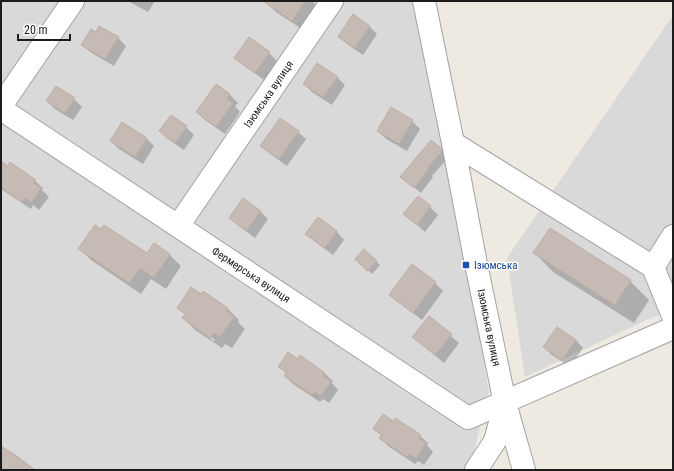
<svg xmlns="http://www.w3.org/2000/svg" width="674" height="471" font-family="'Roboto Condensed',sans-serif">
<rect width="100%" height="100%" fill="#eee9e1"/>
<!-- residential -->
<path fill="#dad9d9" d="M 1,1 L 414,1 L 438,104 L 489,391 L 473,456 L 464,470 L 1,470 Z
M 673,15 L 673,311 L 653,317 L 525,377 L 507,258 Z"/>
<!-- shadow -->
<path fill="#0003" fill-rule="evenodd" d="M 128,1 L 155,1 L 148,12 Z
M 270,1 L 312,1 L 316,5 L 300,28 L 276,12 L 268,4 Z
M 354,16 L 370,27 L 377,34 L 363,55 L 347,44 L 339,36 Z
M 118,38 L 126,46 L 114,66 L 90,52 L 82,44 Z
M 249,39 L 269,53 L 277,61 L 264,80 L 243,65 L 235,58 Z
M 337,77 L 345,85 L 332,105 L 312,92 L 304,84 Z
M 217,85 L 230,95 L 238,103 L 235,106 L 240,112 L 225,134 L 205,120 L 197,112 Z
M 74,99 L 82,107 L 73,120 L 55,109 L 47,101 Z
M 171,116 L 186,127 L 194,135 L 184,150 L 168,139 L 160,131 Z
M 412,121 L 420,129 L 407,151 L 386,139 L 378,131 Z
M 298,132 L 306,139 L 287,166 L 269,153 L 261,145 Z
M 147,139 L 154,146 L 143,164 L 119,149 L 111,141 Z
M 441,149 L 447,155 L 448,158 L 432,176 L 433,177 L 421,193 L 401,177 Z
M 1,162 L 35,181 L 43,188 L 42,190 L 49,197 L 39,210 L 33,205 L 31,209 L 1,189 Z
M 244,199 L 261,212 L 268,219 L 255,238 L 238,225 L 230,217 Z
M 430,207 L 438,215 L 425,232 L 405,214 Z
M 318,218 L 337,232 L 344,240 L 333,255 L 314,241 L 307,233 Z
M 154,245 L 170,255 L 181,266 L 166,289 L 151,279 L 141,294 L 91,260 L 80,249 L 147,255 Z
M 364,251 L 380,265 L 372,274 L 356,259 Z
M 535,253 L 630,281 L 649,300 L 634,323 L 553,272 Z
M 412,266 L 435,283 L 443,291 L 422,320 L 398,302 L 390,295 Z
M 203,292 L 228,309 L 239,320 L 238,322 L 245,329 L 232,348 L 225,344 L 222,348 L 195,330 L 184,318 L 186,315 L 178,308 L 201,295 ZM 195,326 L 215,340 L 214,341 L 195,328 Z
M 429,317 L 459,343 L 444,363 L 413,337 Z
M 576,340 L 583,348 L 570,367 L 552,355 L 544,347 Z
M 300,357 L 325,374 L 333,381 L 332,383 L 338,390 L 329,403 L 323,399 L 320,402 L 293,384 L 285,376 L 287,374 L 279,367 L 298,360 Z
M 374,429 L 420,436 L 428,443 L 427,445 L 433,452 L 424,465 L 418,461 L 415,464 L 388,446 L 380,438 L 382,436 Z"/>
<!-- building -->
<path fill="#c6bab4" stroke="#c1ada2" d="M 263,1 L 305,1 L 292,21 Z
M 353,14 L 370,26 L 355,48 L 338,37 Z
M 99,26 L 119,37 L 105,59 L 81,45 L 91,29 L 96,32 Z
M 249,37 L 270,52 L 255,73 L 234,58 Z
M 317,63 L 338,77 L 323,97 L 303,84 Z
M 216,84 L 230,94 L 227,99 L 233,103 L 216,127 L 196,112 Z
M 56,86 L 75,98 L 65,113 L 46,101 Z
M 391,107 L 413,120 L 399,144 L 377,131 Z
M 171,115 L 187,126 L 175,143 L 159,131 Z
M 280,118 L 299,131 L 279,159 L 260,146 Z
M 122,122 L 147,138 L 135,157 L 110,141 Z
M 431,140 L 441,148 L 442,151 L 427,169 L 428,170 L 414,188 L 400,177 Z
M 1,161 L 8,166 L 10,162 L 36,180 L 34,183 L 41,188 L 31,203 L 25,198 L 22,202 L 1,188 Z
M 418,196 L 431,206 L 417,225 L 403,214 Z
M 243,198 L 261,211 L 246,231 L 229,218 Z
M 318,217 L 337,231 L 325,248 L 305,234 Z
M 95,225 L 101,229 L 104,225 L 147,253 L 154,243 L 170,254 L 154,278 L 140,268 L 129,283 L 78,249 Z
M 550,228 L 631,280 L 615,305 L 533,253 Z
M 364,249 L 377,261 L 367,271 L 355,259 Z
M 412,264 L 436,282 L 413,313 L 389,295 Z
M 191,287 L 201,294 L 203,291 L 228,308 L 226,311 L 234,317 L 220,337 L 214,333 L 210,338 L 182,318 L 185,314 L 177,308 Z
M 429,316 L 452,334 L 435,355 L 412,337 Z
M 557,327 L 576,340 L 562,360 L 543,347 Z
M 288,352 L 298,359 L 300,355 L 325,373 L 323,376 L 331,381 L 321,396 L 315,392 L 312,395 L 284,376 L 287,372 L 278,367 Z
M 383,414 L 393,421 L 395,418 L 421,435 L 418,438 L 426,443 L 416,458 L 410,454 L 407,457 L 379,438 L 382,435 L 373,429 Z
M 1,446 L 18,457 L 35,470 L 1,470 Z"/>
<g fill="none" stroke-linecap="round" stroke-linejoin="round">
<defs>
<g id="minor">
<path id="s1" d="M 424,1 L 453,143 L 476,264 L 505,403 L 524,470"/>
<path d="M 1,106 L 73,1"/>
<path id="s2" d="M 1,109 L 468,418 L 673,328"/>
<path d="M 453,143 L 653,267 L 673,236"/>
<path id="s3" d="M 178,226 L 332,1"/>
<path d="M 653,267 L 673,316"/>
<path d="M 476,470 L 495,441 L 505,404"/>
</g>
</defs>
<!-- minor casing -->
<use href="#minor" stroke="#a3a3a3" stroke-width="24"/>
<!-- minor -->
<use href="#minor" stroke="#fff" stroke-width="22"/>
</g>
<!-- markers -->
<rect fill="#1a4fb4" stroke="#fff" stroke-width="1.5" x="462" y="261" width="8" height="8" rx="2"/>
<g text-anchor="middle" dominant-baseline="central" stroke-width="3" stroke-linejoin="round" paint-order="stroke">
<!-- street labels -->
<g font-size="11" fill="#1c1c1c" stroke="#fff">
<text stroke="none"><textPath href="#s3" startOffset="160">Ізюмська вулиця</textPath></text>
<text stroke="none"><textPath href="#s2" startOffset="300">Фермерська вулиця</textPath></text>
<text stroke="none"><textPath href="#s1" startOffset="333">Ізюмська вулиця</textPath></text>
</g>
<!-- transit labels -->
<g font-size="11" fill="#164399" stroke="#fff" text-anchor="start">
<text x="474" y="265">Ізюмська</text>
</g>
</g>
<!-- border -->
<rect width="674" height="471" fill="none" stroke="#1c1c1c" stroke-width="4"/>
<!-- scale -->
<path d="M18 34v6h52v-6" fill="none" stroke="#1c1c1c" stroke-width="2"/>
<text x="24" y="34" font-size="12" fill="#1c1c1c" stroke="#ffffff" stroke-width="3" paint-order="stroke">20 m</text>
</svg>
